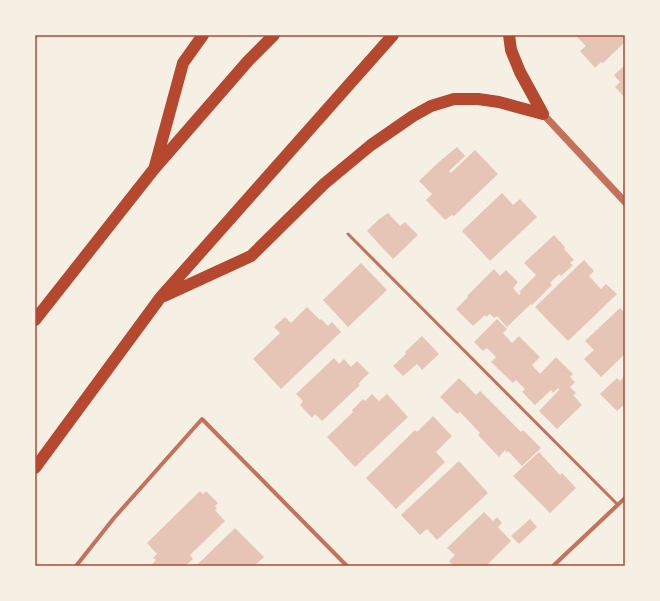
<svg xmlns="http://www.w3.org/2000/svg" width="660" height="601" font-family="'Archivo Narrow',sans-serif">
<rect width="100%" height="100%" fill="#f6efe4"/>
<!-- building -->
<path fill="#e6c5b7" d="M 578,35 L 625,35 L 625,42 L 603,63 L 601,62 L 595,68 L 580,51 L 586,46 L 576,36 Z
M 625,65 L 625,98 L 615,87 L 620,82 L 614,75 Z
M 457,147 L 465,156 L 449,171 L 451,173 L 475,150 L 498,174 L 454,216 L 452,215 L 445,220 L 426,200 L 432,194 L 419,181 L 440,161 Z
M 502,193 L 513,205 L 520,199 L 537,217 L 490,261 L 462,231 Z
M 388,213 L 400,226 L 405,222 L 418,235 L 393,259 L 367,231 L 378,220 Z
M 554,235 L 565,247 L 564,249 L 574,260 L 570,263 L 573,265 L 561,276 L 559,274 L 550,283 L 552,285 L 532,305 L 531,304 L 507,327 L 497,316 L 494,318 L 490,314 L 486,317 L 485,315 L 473,326 L 456,309 L 468,297 L 467,296 L 494,269 L 500,276 L 506,270 L 518,282 L 513,288 L 519,295 L 521,293 L 519,292 L 536,275 L 524,263 Z
M 584,260 L 594,271 L 589,276 L 601,289 L 606,284 L 617,294 L 568,341 L 535,307 Z
M 361,263 L 387,290 L 348,327 L 323,300 Z
M 307,307 L 320,320 L 321,319 L 328,326 L 332,322 L 341,332 L 281,389 L 253,359 L 280,333 L 274,327 L 285,317 L 291,323 Z
M 620,308 L 625,313 L 625,354 L 601,377 L 584,359 L 594,350 L 585,341 Z
M 497,319 L 507,329 L 503,333 L 512,343 L 519,336 L 540,357 L 532,365 L 540,374 L 556,357 L 573,374 L 570,377 L 575,382 L 570,387 L 576,393 L 573,395 L 582,405 L 557,429 L 539,411 L 559,390 L 558,388 L 553,393 L 551,390 L 535,405 L 522,392 L 525,389 L 516,380 L 513,383 L 491,362 L 496,357 L 487,348 L 483,351 L 474,342 Z
M 422,336 L 439,354 L 422,370 L 417,364 L 403,376 L 393,366 L 406,354 L 405,352 Z
M 334,358 L 339,364 L 344,359 L 351,367 L 357,361 L 369,373 L 358,384 L 360,385 L 322,421 L 315,414 L 312,418 L 300,405 L 303,401 L 296,394 Z
M 625,375 L 625,404 L 617,411 L 600,394 L 617,378 L 620,381 Z
M 459,378 L 476,395 L 480,391 L 521,432 L 523,430 L 541,448 L 522,466 L 508,451 L 507,453 L 505,450 L 499,457 L 478,435 L 480,433 L 479,432 L 460,412 L 457,414 L 440,397 Z
M 372,394 L 379,401 L 387,394 L 408,417 L 355,467 L 327,437 L 353,412 L 352,410 L 363,399 L 365,401 Z
M 433,416 L 452,436 L 436,452 L 445,462 L 396,509 L 366,478 L 415,430 L 417,432 Z
M 539,452 L 560,475 L 562,473 L 576,488 L 550,513 L 513,476 Z
M 459,461 L 488,493 L 437,540 L 427,529 L 420,535 L 401,515 Z
M 200,491 L 203,494 L 206,491 L 218,503 L 215,506 L 217,509 L 215,510 L 225,521 L 190,555 L 193,559 L 185,566 L 150,566 L 156,560 L 153,558 L 157,554 L 147,543 Z
M 484,512 L 493,521 L 497,517 L 502,523 L 498,527 L 511,541 L 486,566 L 454,566 L 449,561 L 455,555 L 447,548 Z
M 530,519 L 537,527 L 519,544 L 511,536 Z
M 235,528 L 264,557 L 254,566 L 196,566 Z"/>
<g fill="none" stroke-linecap="round" stroke-linejoin="round">
<!-- service -->
<path stroke="#c5725c" stroke-width="3" d="M 348,234 L 618,505"/>
<!-- minor -->
<path stroke="#c5725c" stroke-width="4" d="M 35,37 L 36,35
M 76,566 L 114,518 L 202,419 L 347,566
M 553,566 L 625,498"/>
<!-- tertiary -->
<path stroke="#c5725c" stroke-width="7" d="M 543,114 L 625,202"/>
<!-- motorway -->
<path stroke="#b5482f" stroke-width="12" d="M 509,35 L 511,50 L 520,72 L 543,114
M 155,166 L 183,63 L 203,35
M 164,296 L 251,256 L 324,184 L 371,145 L 413,116 L 431,106 L 454,99 L 478,99 L 499,102 L 543,114
M 35,320 L 154,169 L 248,61 L 274,35
M 35,468 L 160,298 L 393,35"/>
</g>
<!-- border -->
<rect width="660" height="601" fill="none" stroke="#f6efe4" stroke-width="72"/>
<rect x="36" y="36" width="588" height="529" fill="none" stroke="#b5482f" stroke-width="1.5"/>
</svg>
